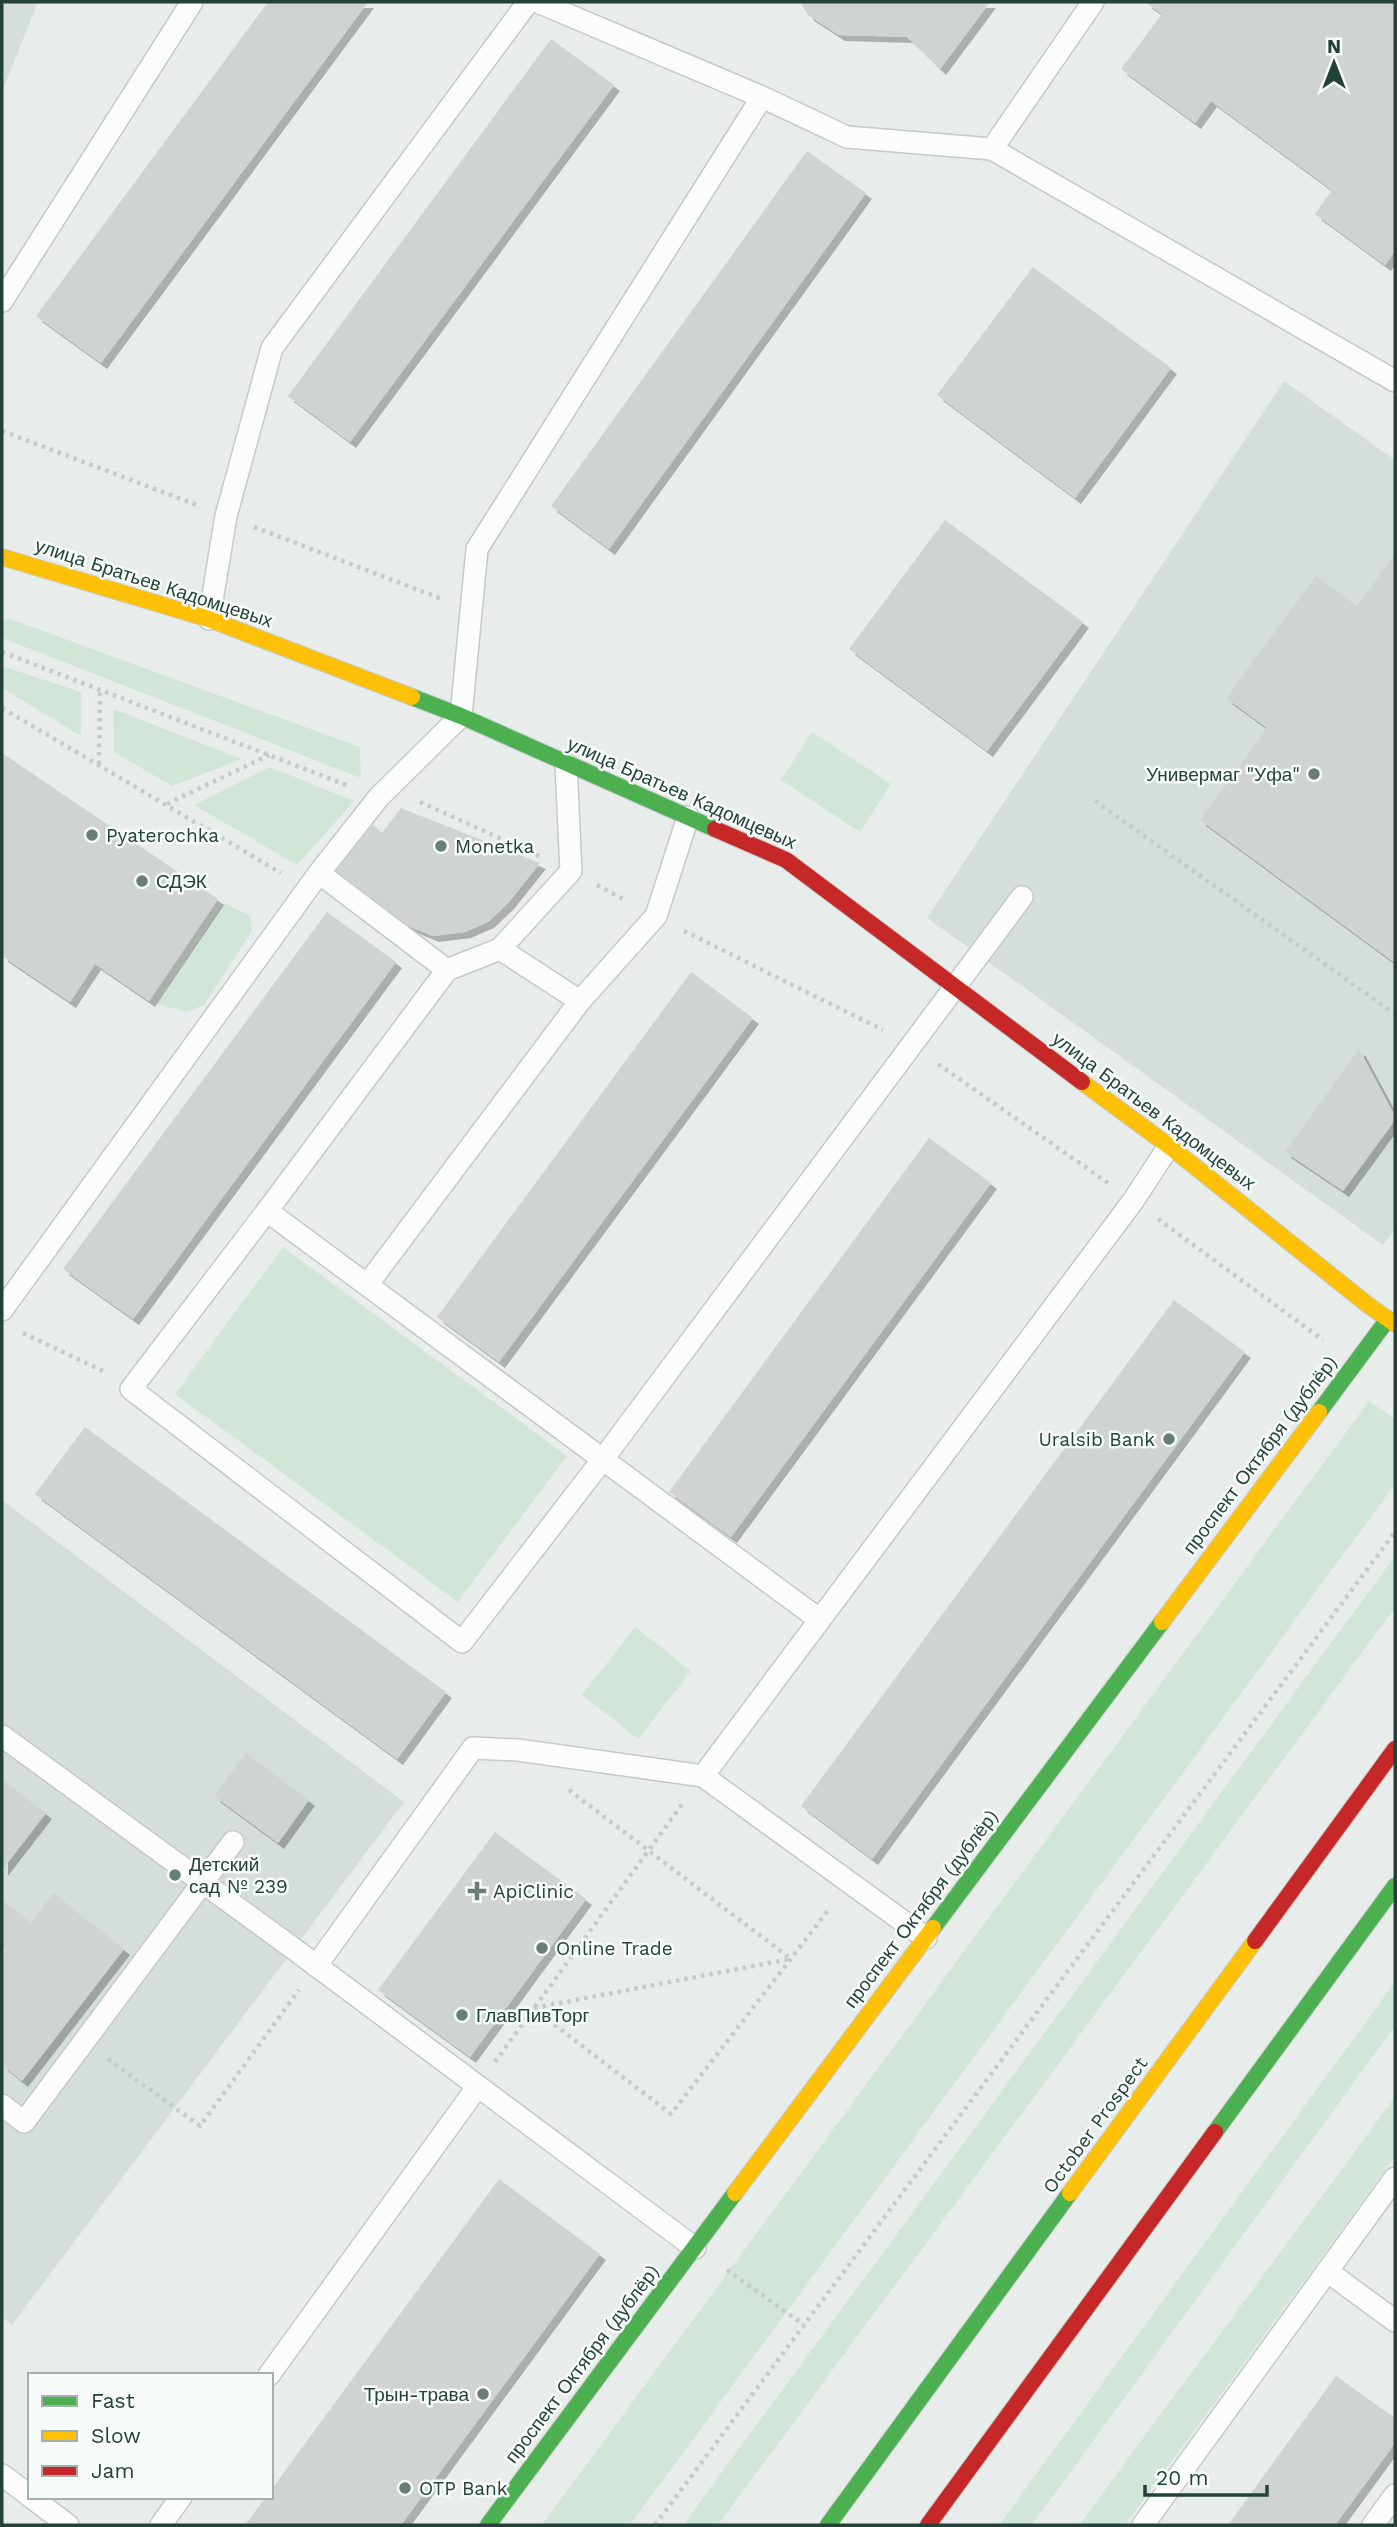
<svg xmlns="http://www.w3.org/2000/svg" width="1397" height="2527" font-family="'Work Sans',sans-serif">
<defs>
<filter id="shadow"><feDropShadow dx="6" dy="6" stdDeviation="0" flood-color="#0004"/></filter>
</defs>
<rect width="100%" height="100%" fill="#e8edeb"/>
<!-- built -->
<path fill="#d6dedb" d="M 2,2 L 38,2 L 2,92 Z
M 1284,381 L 1395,460 L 1395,1229 L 1383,1245 L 927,918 Z
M 2,1500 L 404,1802 L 12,2325 L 2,2317 Z"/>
<!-- green -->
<path fill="#d1e6d8" d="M 8,618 L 360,747 L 361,778 L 2,638 L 2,623 Z
M 2,666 L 81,692 L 81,736 L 2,688 Z
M 113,709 L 242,759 L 172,786 L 114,752 Z
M 812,732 L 891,784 L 860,832 L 781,780 Z
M 270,767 L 354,801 L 297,865 L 194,805 Z
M 224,903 L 250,916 L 252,931 L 204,1005 L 187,1012 L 157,1004 Z
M 283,1247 L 567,1456 L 458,1602 L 175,1394 Z
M 1369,1401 L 1395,1419 L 1395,1484 L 630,2525 L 542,2525 Z
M 1395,1556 L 1395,1608 L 718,2525 L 683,2525 Z
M 635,1627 L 691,1671 L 638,1739 L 582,1695 Z
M 1395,1982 L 1395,2026 L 1032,2525 L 999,2525 Z
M 1395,2097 L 1395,2157 L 1125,2525 L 1079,2525 Z"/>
<!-- building -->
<path fill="#cfd4d2" filter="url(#shadow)" d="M 268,2 L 368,2 L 101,363 L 36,316 Z
M 800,2 L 990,2 L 940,69 L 907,37 L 839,35 L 808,15 Z
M 1145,2 L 1395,2 L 1395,251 L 1385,265 L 1315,214 L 1332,190 L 1211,101 L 1195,123 L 1121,69 L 1162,14 Z
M 551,39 L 614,85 L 350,442 L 288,396 Z
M 807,151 L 866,193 L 609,549 L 551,506 Z
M 1033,267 L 1171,368 L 1075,498 L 937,395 Z
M 945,520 L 1083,622 L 987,751 L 849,649 Z
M 1395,554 L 1395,963 L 1200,820 L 1267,728 L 1226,698 L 1316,576 L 1357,606 Z
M 2,753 L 218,899 L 149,1001 L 95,964 L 70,1002 L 2,956 Z
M 401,808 L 540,863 L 508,903 L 488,922 L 465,932 L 433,936 L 399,922 L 332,873 L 373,825 L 382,833 Z
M 327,912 L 396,962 L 133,1319 L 63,1269 Z
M 691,972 L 753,1018 L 499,1362 L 437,1317 Z
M 1359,1049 L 1395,1116 L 1395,1120 L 1343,1191 L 1285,1152 Z
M 929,1138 L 991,1183 L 731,1537 L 669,1492 Z
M 1174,1300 L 1245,1352 L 872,1859 L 801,1806 Z
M 85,1427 L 446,1692 L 397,1759 L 35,1494 Z
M 246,1753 L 309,1800 L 278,1843 L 214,1796 Z
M 2,1779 L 46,1813 L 2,1870 Z
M 495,1832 L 586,1899 L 470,2057 L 378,1990 Z
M 53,1893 L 124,1949 L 22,2081 L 2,2065 L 2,1957 L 6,1951 L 2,1948 L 2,1900 L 31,1923 Z
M 499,2179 L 600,2254 L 401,2525 L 245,2525 L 266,2497 L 271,2497 L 271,2490 Z
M 1336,2376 L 1395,2418 L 1395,2443 L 1335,2525 L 1228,2525 Z"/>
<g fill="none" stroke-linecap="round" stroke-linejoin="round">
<defs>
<path id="lane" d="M 538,2 L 762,97 L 847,137 L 992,149 L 1093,2
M 992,149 L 1395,381
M 2,301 L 192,2
M 209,619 L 226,516 L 272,348 L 528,2
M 566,764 L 571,871 L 500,949 L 447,970 L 267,1211 L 820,1620
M 319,873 L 447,970
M 500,949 L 580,1001
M 267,1211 L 131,1389 L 462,1642 L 603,1459 L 1022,897
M 367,1285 L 580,1001 L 656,916 L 688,817
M 2,1310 L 319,873 L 379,797 L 461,716 L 477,549 L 762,97
M 2,1736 L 294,1949 L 695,2248
M 926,1938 L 703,1776 L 1133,1201 L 1169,1146
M 316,1966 L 473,1748 L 518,1750 L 703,1776
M 2,2105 L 24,2122 L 233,1842
M 1327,2271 L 1395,2321
M 269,2375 L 478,2086
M 2,2475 L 30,2496
M 31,2497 L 68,2525
M 161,2525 L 181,2497
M 1143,2525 L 1395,2178
M 1373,2525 L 1395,2495"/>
<path id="fast" d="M 412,697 L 461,716 L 715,829
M 1319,1412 L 1388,1319
M 933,1928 L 1162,1622
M 1215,2132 L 1395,1886
M 488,2525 L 735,2193
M 828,2525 L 1070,2193"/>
<path id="slow" d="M 2,557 L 209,619 L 412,697
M 1082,1082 L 1169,1146 L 1368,1305 L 1395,1324
M 1162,1622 L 1319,1412
M 735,2193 L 933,1928
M 1070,2193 L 1255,1941"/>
<path id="jam" d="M 715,829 L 786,860 L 1082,1082
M 1255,1941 L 1395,1749
M 928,2525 L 1215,2132"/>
</defs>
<!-- lane casing -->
<use href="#lane" stroke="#c5cac8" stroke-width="24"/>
<!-- fast casing -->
<use href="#fast" stroke="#c3cbc8" stroke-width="18"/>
<!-- slow casing -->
<use href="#slow" stroke="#c3cbc8" stroke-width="18"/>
<!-- jam casing -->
<use href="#jam" stroke="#c3cbc8" stroke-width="18"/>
<!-- path -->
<path stroke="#c3ccca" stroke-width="4.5" stroke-dasharray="3.5 5" stroke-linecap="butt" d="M 2,431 L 197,505
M 254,527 L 442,599
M 2,652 L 349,786
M 2,708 L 281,873
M 99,764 L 100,692
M 1095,801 L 1395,1014
M 420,802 L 539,856
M 167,804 L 269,755
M 597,885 L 627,901
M 684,931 L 883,1030
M 938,1064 L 1108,1183
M 1158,1219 L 1323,1340
M 23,1333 L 107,1373
M 569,1790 L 791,1959
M 534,2008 L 790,1959
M 534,2009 L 671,2114 L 830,1908
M 108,2059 L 200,2126 L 299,1990
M 495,2062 L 683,1803
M 727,2270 L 804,2325
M 655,2525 L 1395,1532"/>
<!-- lane -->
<use href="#lane" stroke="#fcfcfc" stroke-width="21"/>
<!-- fast -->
<use href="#fast" stroke="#4caf50" stroke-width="16"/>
<!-- slow -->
<use href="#slow" stroke="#ffc107" stroke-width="16"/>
<!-- jam -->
<use href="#jam" stroke="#c62828" stroke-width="16"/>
</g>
<!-- markers -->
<g fill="#697e78" stroke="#f7fbf9" stroke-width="2.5">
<circle cx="1314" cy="774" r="7"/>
<circle cx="92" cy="835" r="7"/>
<circle cx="441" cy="846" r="7"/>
<circle cx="142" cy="881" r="7"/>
<circle cx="1169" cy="1439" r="7"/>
<circle cx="175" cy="1875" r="7"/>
<path d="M473.5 1880.5h7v7h7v7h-7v7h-7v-7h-7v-7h7z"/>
<circle cx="542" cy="1948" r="7"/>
<circle cx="462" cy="2015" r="7"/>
<circle cx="483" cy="2394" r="7"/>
<circle cx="405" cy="2488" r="7"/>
</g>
<g text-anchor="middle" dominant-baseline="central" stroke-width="5" stroke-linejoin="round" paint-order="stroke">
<!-- street labels -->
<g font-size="19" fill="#24423a" stroke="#f7fbf9">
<text transform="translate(154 583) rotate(18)">улица Братьев Кадомцевых</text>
<text transform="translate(682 793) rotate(24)">улица Братьев Кадомцевых</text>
<text transform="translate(1154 1111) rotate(37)">улица Братьев Кадомцевых</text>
<text transform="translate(1260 1455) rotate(-53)">проспект Октября (дублёр)</text>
<text transform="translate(921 1909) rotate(-53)">проспект Октября (дублёр)</text>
<text transform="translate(1095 2125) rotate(-54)">October Prospect</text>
<text transform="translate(582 2364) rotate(-53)">проспект Октября (дублёр)</text>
</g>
<!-- poi labels -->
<g font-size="19" fill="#24423a" stroke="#f7fbf9" text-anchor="start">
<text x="1300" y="774" text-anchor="end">Универмаг "Уфа"</text>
<text x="106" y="835">Pyaterochka</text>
<text x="455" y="846">Monetka</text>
<text x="156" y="881">СДЭК</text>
<text x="1155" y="1439" text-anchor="end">Uralsib Bank</text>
<text x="189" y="1864">Детский<tspan x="189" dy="22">сад № 239</tspan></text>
<text x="493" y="1891">ApiClinic</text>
<text x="556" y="1948">Online Trade</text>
<text x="476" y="2015">ГлавПивТорг</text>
<text x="469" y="2394" text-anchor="end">Трын-трава</text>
<text x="419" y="2488">OTP Bank</text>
</g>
</g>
<!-- border -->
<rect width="1397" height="2527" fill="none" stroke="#24423a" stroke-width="7"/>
<!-- legend -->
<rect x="28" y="2373" width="245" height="126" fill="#f7fbf9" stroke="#a3b1ad" stroke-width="2"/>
<rect x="42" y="2396" width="35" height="10" fill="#4caf50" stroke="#a3b1ad" stroke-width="2"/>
<text x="91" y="2408" font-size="21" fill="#24423a">Fast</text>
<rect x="42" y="2431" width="35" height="10" fill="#ffc107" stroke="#a3b1ad" stroke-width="2"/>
<text x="91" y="2443" font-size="21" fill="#24423a">Slow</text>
<rect x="42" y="2466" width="35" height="10" fill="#c62828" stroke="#a3b1ad" stroke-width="2"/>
<text x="91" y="2478" font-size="21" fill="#24423a">Jam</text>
<!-- north arrow -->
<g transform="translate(1334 63)" stroke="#f7fbf9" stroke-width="5" paint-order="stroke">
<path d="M0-5L12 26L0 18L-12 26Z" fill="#24423a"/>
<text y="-10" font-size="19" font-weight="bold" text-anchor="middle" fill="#24423a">N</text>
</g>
<!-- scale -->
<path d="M1145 2485v10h122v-10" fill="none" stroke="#24423a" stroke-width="3.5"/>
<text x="1156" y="2485" font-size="21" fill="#24423a" stroke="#f7fbf9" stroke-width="5" paint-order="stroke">20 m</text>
</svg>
